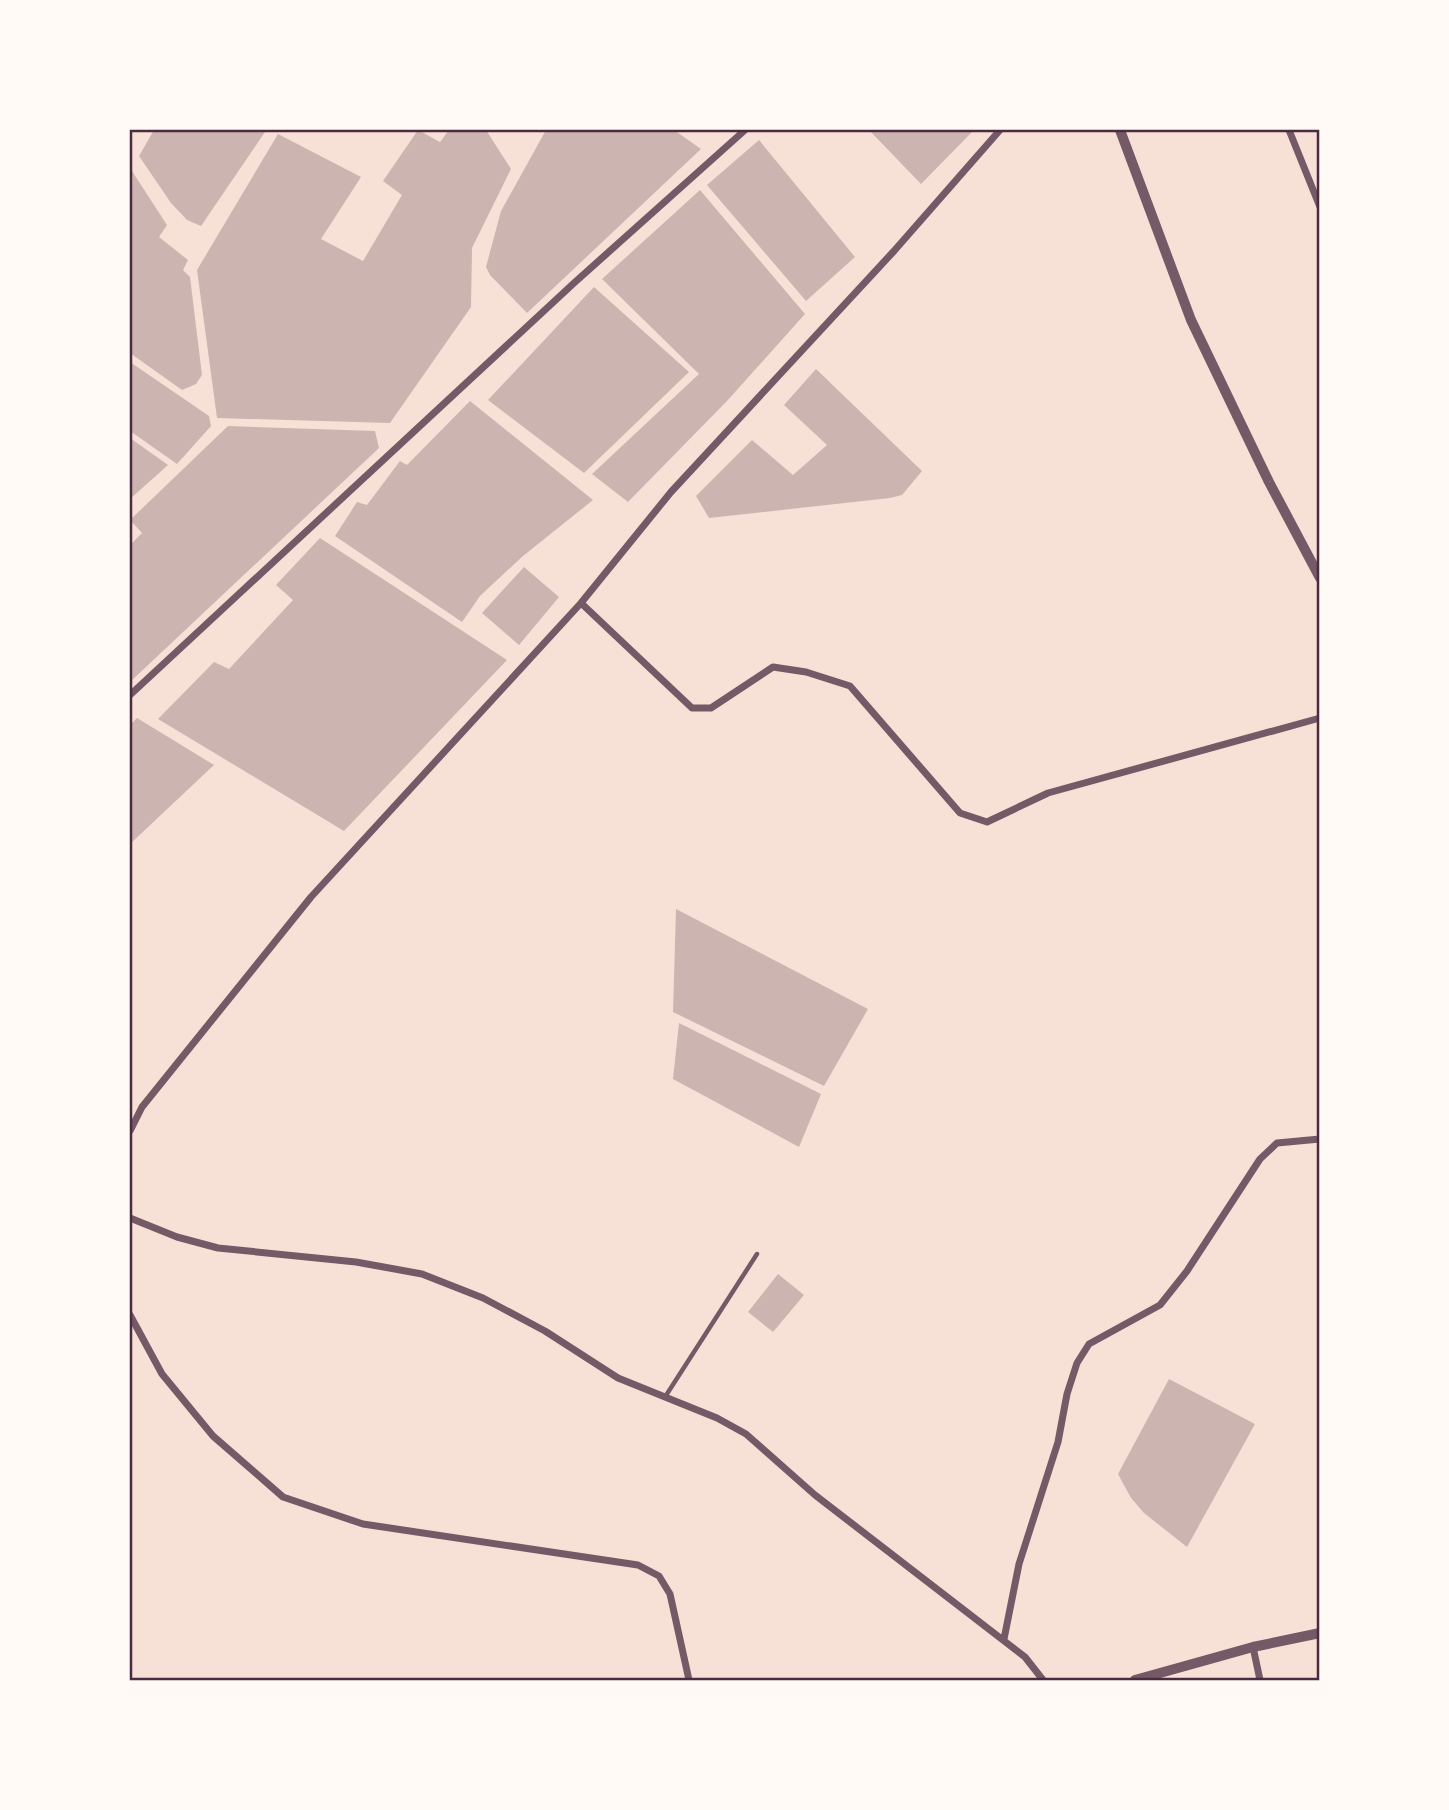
<svg xmlns="http://www.w3.org/2000/svg" width="1449" height="1810" font-family="Montserrat,sans-serif">
<rect width="100%" height="100%" fill="#f7e1d7"/>
<!-- building -->
<path fill="#ccb4b1" d="M 154,130 L 262,130 L 265,132 L 201,226 L 187,220 L 171,203 L 139,156 Z
M 418,130 L 440,142 L 449,130 L 486,130 L 511,169 L 472,248 L 471,307 L 390,423 L 217,418 L 197,270 L 278,134 L 361,177 L 321,239 L 363,261 L 402,195 L 383,181 Z
M 546,130 L 674,130 L 701,149 L 527,313 L 490,275 L 486,267 L 501,211 Z
M 869,130 L 974,130 L 921,184 Z
M 759,140 L 855,257 L 806,301 L 707,185 Z
M 130,168 L 167,225 L 159,237 L 188,260 L 183,270 L 190,277 L 202,375 L 196,384 L 182,390 L 130,353 Z
M 700,190 L 805,314 L 727,401 L 628,502 L 592,474 L 699,374 L 602,279 Z
M 594,287 L 689,372 L 584,473 L 488,400 Z
M 130,362 L 209,416 L 211,426 L 177,464 L 130,431 Z
M 816,369 L 922,471 L 902,495 L 890,498 L 709,518 L 696,496 L 752,440 L 793,475 L 827,445 L 784,405 Z
M 470,401 L 593,500 L 523,556 L 480,596 L 462,622 L 335,536 L 357,502 L 367,505 L 400,461 L 407,465 Z
M 228,426 L 375,431 L 379,448 L 130,682 L 130,545 L 142,533 L 130,520 Z
M 130,438 L 168,465 L 130,499 Z
M 320,538 L 507,660 L 344,831 L 158,719 L 214,662 L 229,669 L 293,600 L 276,585 Z
M 524,567 L 559,597 L 519,645 L 482,613 Z
M 137,718 L 214,765 L 130,844 L 130,725 Z
M 676,909 L 868,1009 L 824,1086 L 673,1012 Z
M 679,1023 L 821,1094 L 799,1147 L 673,1079 Z
M 778,1274 L 804,1295 L 773,1332 L 748,1312 Z
M 1169,1379 L 1255,1424 L 1187,1547 L 1144,1513 L 1131,1498 L 1118,1474 Z"/>
<g fill="none" stroke-linecap="round" stroke-linejoin="round">
<!-- service -->
<path stroke="#755966" stroke-width="4.5" d="M 665,1397 L 757,1254"/>
<!-- minor -->
<path stroke="#755966" stroke-width="7" d="M 1289,130 L 1320,207
M 581,603 L 692,708 L 711,708 L 773,667 L 806,672 L 850,686 L 960,813 L 987,822 L 1048,793 L 1320,718
M 130,695 L 574,283 L 745,130
M 130,1131 L 142,1107 L 311,897 L 581,603 L 671,492 L 894,251 L 1000,130
M 130,1218 L 177,1237 L 218,1248 L 356,1262 L 422,1274 L 483,1298 L 545,1331 L 618,1378 L 717,1418 L 746,1434 L 815,1495 L 1025,1657 L 1043,1680
M 130,1315 L 162,1374 L 213,1436 L 283,1497 L 363,1524 L 638,1565 L 659,1576 L 670,1594 L 689,1680
M 1004,1639 L 1019,1564 L 1058,1442 L 1067,1394 L 1077,1363 L 1089,1344 L 1160,1305 L 1187,1271 L 1260,1159 L 1277,1143 L 1320,1139
M 1253,1647 L 1260,1680"/>
<!-- tertiary -->
<path stroke="#755966" stroke-width="10" d="M 1120,130 L 1191,320 L 1269,482 L 1320,578
M 1135,1680 L 1253,1647 L 1320,1633"/>
</g>
<!-- border -->
<rect width="1449" height="1810" fill="none" stroke="#fffaf5" stroke-width="262"/>
<rect x="131" y="131" width="1187" height="1548" fill="none" stroke="#4a2c40" stroke-width="2.5"/>
</svg>
